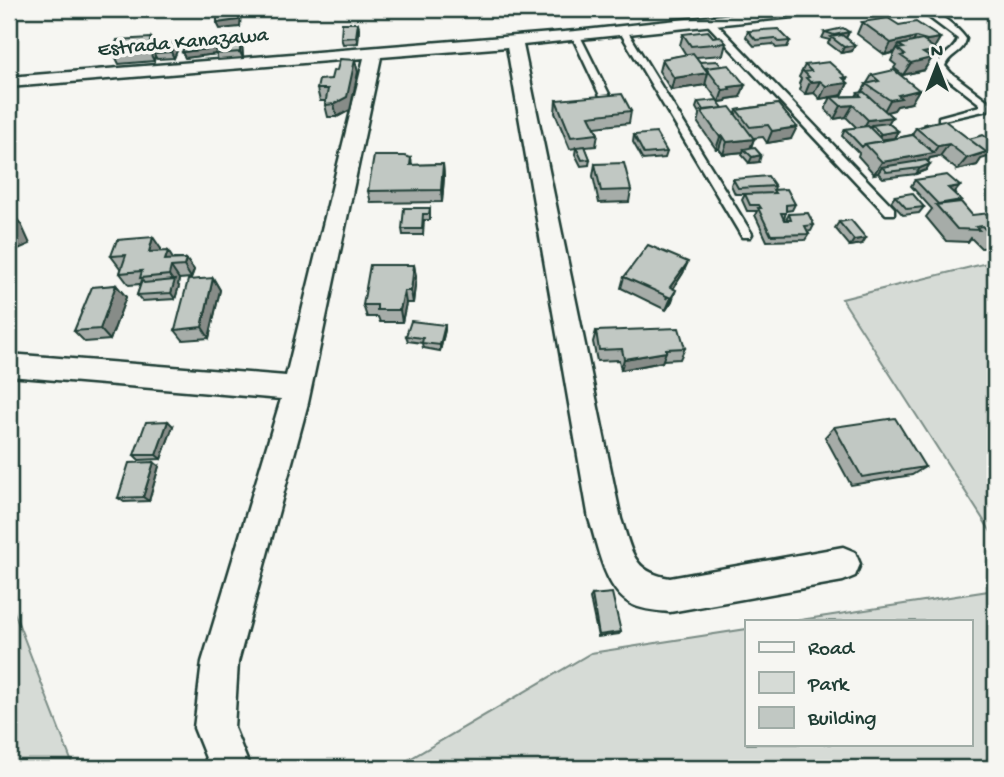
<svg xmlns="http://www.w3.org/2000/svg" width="1004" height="777" font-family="'Gochi Hand',sans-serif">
<rect width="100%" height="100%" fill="#f6f6f2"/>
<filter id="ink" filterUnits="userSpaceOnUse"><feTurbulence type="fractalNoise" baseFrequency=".0143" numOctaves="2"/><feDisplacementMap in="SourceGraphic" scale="14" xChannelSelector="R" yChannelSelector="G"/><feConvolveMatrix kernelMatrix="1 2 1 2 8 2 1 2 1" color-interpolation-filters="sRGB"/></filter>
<g filter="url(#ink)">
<!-- green -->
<path fill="#d6dbd6" stroke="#7a8c85" stroke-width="2" d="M 995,261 L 995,538 L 842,299 Z
M 995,590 L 995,768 L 399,768 L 398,766 L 591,653 L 747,629 L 747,744 L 971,744 L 971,621 L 794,621 Z
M 9,599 L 74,768 L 9,768 Z"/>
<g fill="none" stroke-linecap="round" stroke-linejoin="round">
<defs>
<path id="lane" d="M 918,9 C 934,8 957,26 966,39 C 963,54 950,53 945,66 L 951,73 L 988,101 L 988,110 L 939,121 L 939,117 L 980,106 L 980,104 L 945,77 L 937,66 C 941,54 955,51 958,39 Z
M 708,21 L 714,21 L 894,208 L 894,214 L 886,214 L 708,25 Z
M 621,30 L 628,32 L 752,234 L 750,237 L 742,237 L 620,32 Z
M 573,34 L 580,36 L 614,104 L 612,106 L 604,104 L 572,36 Z"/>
<path id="street" d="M 780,9 L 829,9 L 821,14 L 523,45 L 621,519 C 632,551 632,572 670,578 L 843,547 L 855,552 L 860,564 L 855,576 L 843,581 L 670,612 C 658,611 644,610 633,605 C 604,591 598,546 589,519 L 507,47 L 381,57 L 308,403 L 238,662 L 234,728 L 250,768 L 210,768 L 194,728 L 202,662 L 281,399 L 9,376 L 9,354 L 286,376 L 364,58 L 9,87 L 9,77 L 576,31 Z"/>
</defs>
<!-- lane casing -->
<use href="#lane" stroke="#1f3d34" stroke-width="5"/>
<!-- street casing -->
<use href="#street" stroke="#1f3d34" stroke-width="5"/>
<!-- lane -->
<use href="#lane" fill="#f6f6f2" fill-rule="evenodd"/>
<!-- street -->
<use href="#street" fill="#f6f6f2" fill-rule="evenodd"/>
</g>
<!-- wall -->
<path fill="#a6aca8" stroke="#1f3d34" stroke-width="2" d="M 862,22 L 899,25 L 940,38 L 934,48 L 937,50 L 924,70 L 903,75 L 894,68 L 896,65 L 891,61 L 895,52 L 885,55 L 857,34 Z
M 358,23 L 359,29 L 358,43 L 343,44 L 341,38 Z
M 748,31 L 790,41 L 787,47 L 776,48 L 773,44 L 754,46 L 746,37 Z
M 825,32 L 849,32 L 846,38 L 855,45 L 852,51 L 841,53 L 828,43 L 830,40 L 822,38 Z
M 683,34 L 713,37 L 726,43 L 723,55 L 696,57 L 700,62 L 740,97 L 727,99 L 726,101 L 719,102 L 705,83 L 705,85 L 671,90 L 659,71 L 662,59 L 686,55 L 680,45 Z
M 151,38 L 154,44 L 178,48 L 174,58 L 157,59 L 155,56 L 154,61 L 119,64 L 113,52 Z
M 222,41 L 242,43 L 243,58 L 218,60 L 216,54 L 185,58 Z
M 805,65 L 847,78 L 846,80 L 848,83 L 842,95 L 820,99 L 814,93 L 805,94 L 800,90 L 801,87 L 799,84 L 801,79 L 799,77 Z
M 358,72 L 350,110 L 337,117 L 328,117 L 325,105 L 325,101 L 320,101 L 317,89 L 331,79 Z
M 872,75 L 911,103 L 897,106 L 894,110 L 886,112 L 892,117 L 888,123 L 898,131 L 894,138 L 881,139 L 883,141 L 911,135 L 916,128 L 923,126 L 925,124 L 981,159 L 977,165 L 957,170 L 940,156 L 930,158 L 928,162 L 926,170 L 916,174 L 883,178 L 878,173 L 874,174 L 858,156 L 859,153 L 842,136 L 845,129 L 857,128 L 846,117 L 834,119 L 825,109 L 831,97 L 856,96 L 858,93 L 861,93 Z
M 556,100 L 631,111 L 629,123 L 595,127 L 598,134 L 596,146 L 585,147 L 590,159 L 589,165 L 581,166 L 575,154 L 576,148 L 570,149 L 555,113 Z
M 698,102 L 723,108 L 736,114 L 737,110 L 778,104 L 791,139 L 767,143 L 763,137 L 754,138 L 751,148 L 759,162 L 749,163 L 742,155 L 743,152 L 723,154 L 719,149 L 716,149 L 698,123 L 700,115 L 696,108 Z
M 634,135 L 667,152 L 665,158 L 643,160 L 633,142 Z
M 411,158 L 412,165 L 443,164 L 444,177 L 442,202 L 371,203 L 368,191 Z
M 595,164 L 631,190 L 629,202 L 599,203 L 593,176 Z
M 733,179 L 775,186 L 774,190 L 795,204 L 792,210 L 786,211 L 784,220 L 786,220 L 789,214 L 814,225 L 811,231 L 807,232 L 809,234 L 805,240 L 767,241 L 755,215 L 757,211 L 747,211 L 742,200 L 745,194 L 735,194 L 731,185 Z
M 915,180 L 955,192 L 952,192 L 959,203 L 972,215 L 995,217 L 995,247 L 981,248 L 971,238 L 968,242 L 946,241 L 926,217 L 932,209 L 911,186 Z
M 895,196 L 924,207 L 919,213 L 903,215 L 891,202 Z
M 430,208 L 430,220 L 424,220 L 423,235 L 403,235 L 402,229 Z
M 839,222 L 862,244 L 850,246 L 835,228 Z
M 161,249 L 161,251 L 173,259 L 186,259 L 194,270 L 191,278 L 179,279 L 178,285 L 179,286 L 175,299 L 142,301 L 137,295 L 141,284 L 129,285 L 120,273 L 122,267 L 120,268 L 111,256 Z
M 414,265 L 416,277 L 413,303 L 406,303 L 402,322 L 380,322 L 378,317 L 367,317 L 363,305 Z
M 683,273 L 673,289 L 672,301 L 666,310 L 621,288 L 624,277 Z
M 213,278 L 220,290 L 209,338 L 183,340 L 175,330 Z
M 116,285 L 126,297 L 110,340 L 85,342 L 74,331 Z
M 445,325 L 445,330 L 440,351 L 423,348 L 422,343 L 408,341 L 406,336 Z
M 596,331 L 685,348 L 680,359 L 663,360 L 662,362 L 621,370 L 619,360 L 597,361 L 593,342 Z
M 173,426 L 161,459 L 139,460 L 134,455 Z
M 834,427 L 925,467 L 912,475 L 851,485 L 825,437 Z
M 159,466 L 149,501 L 124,502 L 118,498 Z
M 592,595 L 621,632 L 619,634 L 598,637 L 590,598 Z"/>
<!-- shaded-wall -->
<path fill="#878c88" stroke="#1f3d34" stroke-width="2" d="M 239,9 L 241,12 L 240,27 L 220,29 L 217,23 Z
M 358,23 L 359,29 L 358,43 L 356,37 Z
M 849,32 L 846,38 L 833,38 L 834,35 Z
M 240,37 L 242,43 L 243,58 L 240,52 Z
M 916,37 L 909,49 L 904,48 L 899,45 L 895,52 L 885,55 L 891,43 Z
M 151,38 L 156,47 L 153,47 L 156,53 L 154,53 L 155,56 L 154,61 L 148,49 Z
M 940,38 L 933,50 L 920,52 L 927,40 Z
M 175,42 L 178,48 L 174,58 L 171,52 Z
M 855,45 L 852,51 L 841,53 L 844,47 Z
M 217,48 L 216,54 L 185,58 L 182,52 Z
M 937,50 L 924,70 L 903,75 L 911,63 L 923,53 Z
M 355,60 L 358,72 L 350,110 L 337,117 L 334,104 Z
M 708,73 L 705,85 L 671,90 L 674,78 Z
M 843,78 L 847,78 L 844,83 L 848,83 L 842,95 L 820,99 L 826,86 Z
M 820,81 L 814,93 L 805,94 L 810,82 Z
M 745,85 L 740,97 L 727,99 L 726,101 L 719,102 L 723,90 L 729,87 Z
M 919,90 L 911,103 L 897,106 L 894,110 L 883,113 L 890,100 L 898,95 Z
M 853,105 L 846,117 L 834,119 L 841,106 Z
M 892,117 L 885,129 L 872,125 L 868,131 L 861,132 L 868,120 Z
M 797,127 L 791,139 L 767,143 L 772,131 Z
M 898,131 L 894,138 L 877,140 L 881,134 Z
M 723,136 L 719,149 L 716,149 L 720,137 Z
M 754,139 L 749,151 L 744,149 L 743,152 L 723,154 L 727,142 Z
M 949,144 L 940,156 L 930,158 L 925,165 L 882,167 L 878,173 L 874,174 L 882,162 L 933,153 L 938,146 Z
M 995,150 L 995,155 L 981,159 L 977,165 L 957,170 L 967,158 Z
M 761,155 L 759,162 L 749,163 L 752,157 Z
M 443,164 L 444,177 L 442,202 L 441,190 Z
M 930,164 L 926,170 L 916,174 L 920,168 Z
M 960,186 L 955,192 L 943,194 L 948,188 Z
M 9,210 L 21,224 L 30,244 L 9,253 Z
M 153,237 L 161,249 L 157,264 L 149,252 Z
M 866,238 L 862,244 L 850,246 L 854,240 Z
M 168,251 L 175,262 L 171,267 L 179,279 L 178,285 L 179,286 L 175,299 L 171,293 L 174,282 L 169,275 L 165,260 Z
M 186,259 L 194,270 L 191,278 L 184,266 Z
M 688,262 L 683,273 L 666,299 L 670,287 Z
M 414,265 L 416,277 L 413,303 L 411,291 Z
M 213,278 L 220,290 L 209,338 L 202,327 Z
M 116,285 L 126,297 L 110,340 L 100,329 Z
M 676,290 L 672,301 L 666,310 L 671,298 Z
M 404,291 L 406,303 L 402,322 L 400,310 Z
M 445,325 L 445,330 L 440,351 L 440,345 Z
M 666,352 L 662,362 L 621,370 L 624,359 Z
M 168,421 L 173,426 L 161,459 L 156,455 Z
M 154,462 L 159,466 L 149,501 L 143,497 Z"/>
<!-- building -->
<path fill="#c1c8c3" stroke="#1f3d34" stroke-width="2" d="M 224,9 L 239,9 L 238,20 L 217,23 L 217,17 L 223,16 Z
M 888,18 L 899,25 L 916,22 L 940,38 L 927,40 L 916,37 L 891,43 L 862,22 Z
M 342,23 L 358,23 L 356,37 L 341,38 Z
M 843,28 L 849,32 L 834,35 L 825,32 Z
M 778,29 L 790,41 L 779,42 L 775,38 L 756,40 L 748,31 Z
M 708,31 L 713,37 L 720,36 L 726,43 L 691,46 L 683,34 Z
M 842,35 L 855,45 L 844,47 L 831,37 Z
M 240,37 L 240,52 L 215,54 L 217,48 L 182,52 L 186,41 L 221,38 L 219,46 L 221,46 L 223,38 Z
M 151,38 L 148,49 L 113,52 L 117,40 Z
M 922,40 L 937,50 L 923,53 L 931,58 L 911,63 L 901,56 L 905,55 L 898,49 L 904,48 L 899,45 Z
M 175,42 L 171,52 L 154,53 L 156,47 L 153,47 L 154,44 Z
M 693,53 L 708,73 L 674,78 L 662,59 Z
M 340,59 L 355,60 L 347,97 L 334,104 L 325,105 L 328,89 L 317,89 L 319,80 L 331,79 L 333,71 L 337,70 Z
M 717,61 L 722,66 L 706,68 L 706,70 L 700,62 Z
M 829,62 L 847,78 L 843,78 L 848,83 L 826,86 L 820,81 L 810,82 L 806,78 L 809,77 L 804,72 L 811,71 L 805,65 Z
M 729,65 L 745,85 L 729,87 L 730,89 L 723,90 L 706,68 Z
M 894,70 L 919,90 L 898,95 L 901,98 L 890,100 L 866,84 L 879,81 L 872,75 Z
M 864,92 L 892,117 L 868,120 L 853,105 L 841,106 L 831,97 L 861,96 L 858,93 Z
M 622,94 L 631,111 L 589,116 L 598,134 L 571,137 L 556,100 Z
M 717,100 L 723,108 L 703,110 L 698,102 Z
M 778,104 L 797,127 L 772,131 L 768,125 L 750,127 L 737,110 Z
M 730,107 L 754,139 L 727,142 L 723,136 L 720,137 L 701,111 Z
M 944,120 L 986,152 L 967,158 L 949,144 L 938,146 L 916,128 L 927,125 L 925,124 Z
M 888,123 L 898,131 L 881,134 L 872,125 Z
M 868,126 L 883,141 L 865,144 L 862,147 L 845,129 Z
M 656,133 L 667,152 L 644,154 L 634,135 Z
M 913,135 L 934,153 L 882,162 L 865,144 Z
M 983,135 L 995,143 L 995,150 L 986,152 L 969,139 Z
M 585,146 L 590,159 L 582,160 L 576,147 Z
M 754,147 L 761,155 L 752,157 L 744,149 Z
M 374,156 L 405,156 L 411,158 L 410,165 L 443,164 L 441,190 L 368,191 Z
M 926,160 L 930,164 L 920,168 L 887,172 L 882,167 Z
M 624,163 L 631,190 L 601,191 L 595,164 Z
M 947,175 L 960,186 L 948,188 L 961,200 L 938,204 L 915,180 Z
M 768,176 L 775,186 L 738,188 L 733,179 Z
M 787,189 L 795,204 L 786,205 L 786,213 L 781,213 L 784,220 L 791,220 L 789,214 L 808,213 L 814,225 L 805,226 L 809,234 L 771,235 L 758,208 L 761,208 L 759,205 L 750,205 L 745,194 L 775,193 L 773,190 Z
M 912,193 L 924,207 L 907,209 L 895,196 Z
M 961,202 L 972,215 L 991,213 L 995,217 L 995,236 L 992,236 L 982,226 L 976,227 L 979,230 L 957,229 L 936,205 Z
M 404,208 L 430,208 L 429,214 L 423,214 L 422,229 L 402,229 Z
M 9,215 L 14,227 L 9,229 Z
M 851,220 L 866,238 L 854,240 L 839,222 Z
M 153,237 L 149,252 L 168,251 L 165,260 L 186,259 L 184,266 L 171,267 L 169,275 L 140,278 L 142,271 L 120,273 L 126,255 L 111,256 L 117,240 Z
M 648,245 L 688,262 L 670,287 L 676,290 L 671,298 L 624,277 Z
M 370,265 L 414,265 L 411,291 L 404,291 L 400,310 L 377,310 L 377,305 L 363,305 Z
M 213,278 L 202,327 L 175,330 L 188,280 Z
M 142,280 L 144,283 L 175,280 L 171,293 L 137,295 Z
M 116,285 L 100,329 L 74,331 L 92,287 Z
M 411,321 L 445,325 L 440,345 L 422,343 L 423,338 L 406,336 Z
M 679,328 L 685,348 L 666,349 L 666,352 L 624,359 L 622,349 L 599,350 L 596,331 Z
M 895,418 L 925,467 L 862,477 L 834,427 Z
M 168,421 L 156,455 L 134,455 L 146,422 Z
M 154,462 L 143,497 L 118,498 L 129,463 Z
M 612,593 L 621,632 L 599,635 L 592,595 Z"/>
</g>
<g text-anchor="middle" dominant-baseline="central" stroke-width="7" stroke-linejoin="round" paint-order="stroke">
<!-- far-street labels -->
<g font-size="21" fill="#1f3d34" stroke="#f6f6f2">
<text transform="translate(183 44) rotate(-5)">Estrada Kanazawa</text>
</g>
</g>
<!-- margin -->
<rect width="1004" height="777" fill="none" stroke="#f6f6f2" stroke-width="35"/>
<rect x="18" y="18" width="969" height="742" fill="none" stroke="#1f3d34" stroke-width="2.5" filter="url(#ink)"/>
<!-- legend -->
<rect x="745" y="620" width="228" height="126" fill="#f6f6f2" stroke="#a0aca6" stroke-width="2"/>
<rect x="759" y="642" width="35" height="10" fill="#f6f6f2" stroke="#a0aca6" stroke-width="2"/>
<text x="808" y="654" font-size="21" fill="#1f3d34">Road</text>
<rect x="759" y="672" width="35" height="21" fill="#d6dbd6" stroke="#a0aca6" stroke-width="2"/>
<text x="808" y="690" font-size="21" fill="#1f3d34">Park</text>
<rect x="759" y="707" width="35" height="21" fill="#c1c8c3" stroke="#a0aca6" stroke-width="2"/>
<text x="808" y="724" font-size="21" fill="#1f3d34">Building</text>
<!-- north arrow -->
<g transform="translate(937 66)" stroke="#f6f6f2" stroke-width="5" paint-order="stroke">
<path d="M0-5L12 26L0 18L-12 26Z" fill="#1f3d34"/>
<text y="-10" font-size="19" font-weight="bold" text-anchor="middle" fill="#1f3d34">N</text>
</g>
</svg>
